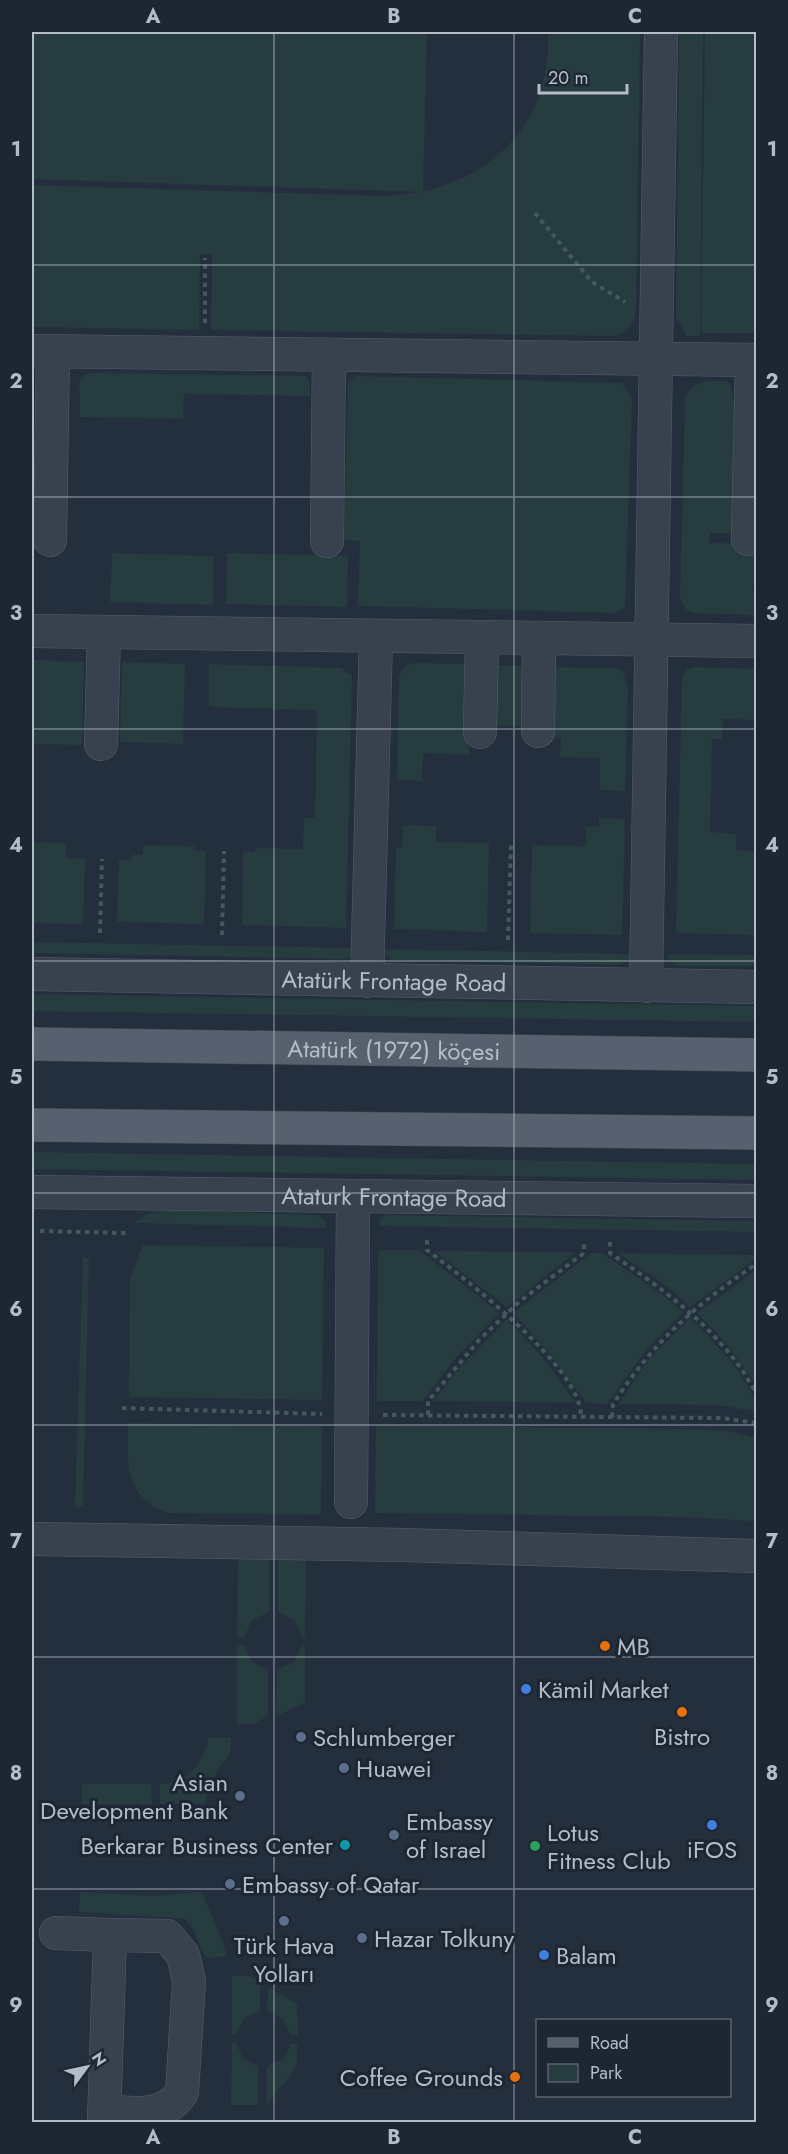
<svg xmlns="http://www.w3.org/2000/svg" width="788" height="2154" font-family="Jost,sans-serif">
<rect width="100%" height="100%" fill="#242f3e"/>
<!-- green -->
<path fill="#263c3f" d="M 32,32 L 427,32 L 423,192 L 32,179 Z
M 548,32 L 640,32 L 636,309 C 634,325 628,333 612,336 L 211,330 L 212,255 L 200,254 L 199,330 L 32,327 L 32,185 L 386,196 C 481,192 552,131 548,32 Z
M 679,32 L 703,32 L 700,336 L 687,336 L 676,317 Z
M 705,32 L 756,32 L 756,333 L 701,333 Z
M 88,373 L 307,376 L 310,385 L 310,396 L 184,394 L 183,419 L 80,417 L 80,390 L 78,389 L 80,380 Z
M 355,376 L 622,383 L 632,398 L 625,608 L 616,613 L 358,606 L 360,541 L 344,540 L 348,382 Z
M 725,381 L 730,384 L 734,401 L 732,533 L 710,533 L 709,543 L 756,544 L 756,581 L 753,582 L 753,590 L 756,591 L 756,615 L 694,613 L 686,610 L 680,599 L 685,399 C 692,380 707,381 725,381 Z
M 112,553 L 214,556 L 213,605 L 110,602 Z
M 227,553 L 348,556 L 347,607 L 226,604 Z
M 32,660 L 84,662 L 82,745 L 32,744 Z
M 122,662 L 185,664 L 183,744 L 120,742 Z
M 412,663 L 472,664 L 469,755 L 423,753 L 422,781 L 397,780 L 399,676 L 404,667 Z
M 209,664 L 341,668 L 352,676 L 346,928 L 242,925 L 243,851 L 255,852 L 255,848 L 303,849 L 304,818 L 315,818 L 317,710 L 209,707 Z
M 492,665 L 527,666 L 525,726 L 490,725 Z
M 551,667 L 616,668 L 623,672 L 628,688 L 625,791 L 600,790 L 600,758 L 560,757 L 561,737 L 550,737 Z
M 693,667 L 756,669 L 756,720 L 723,719 L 722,739 L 712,739 L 710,832 L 736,834 L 736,850 L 756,851 L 756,935 L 676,933 L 682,677 L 686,670 Z
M 599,818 L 625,819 L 622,935 L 530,933 L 532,845 L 586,846 L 586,827 L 599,827 Z
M 403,825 L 436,826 L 436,842 L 489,843 L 487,932 L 394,929 L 396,848 L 402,848 Z
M 32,842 L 66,843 L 66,858 L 85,859 L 83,924 L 32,923 Z
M 143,845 L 194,846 L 194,850 L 206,851 L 204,924 L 117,922 L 119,859 L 131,860 L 132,855 L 143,855 Z
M 32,942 L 356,948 L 355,955 L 345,959 L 32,953 Z
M 385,949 L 631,954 L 630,960 L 620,965 L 392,960 L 385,955 Z
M 666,954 L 756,955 L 756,966 L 678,966 L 671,962 Z
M 32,994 L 756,1006 L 756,1022 L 32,1011 Z
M 32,1152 L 756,1164 L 756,1180 L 32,1169 Z
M 166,1210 L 317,1215 L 325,1220 L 326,1228 L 133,1223 L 149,1213 Z
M 386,1215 L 756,1221 L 756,1232 L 380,1226 L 380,1219 Z
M 143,1245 L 324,1248 L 322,1400 L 129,1397 L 130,1279 Z
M 378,1250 L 419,1250 L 500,1313 L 454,1360 L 423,1401 L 377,1401 Z
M 434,1251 L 576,1252 L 507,1307 Z
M 591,1253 L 602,1253 L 663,1295 L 683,1312 L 644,1353 L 607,1404 L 586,1403 L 549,1353 L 513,1313 Z
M 618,1253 L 756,1255 L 756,1259 L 690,1307 L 668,1287 Z
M 83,1256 L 89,1259 L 83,1505 L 77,1508 L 75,1505 Z
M 756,1270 L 756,1384 L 724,1341 L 697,1313 Z
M 690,1318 C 710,1338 757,1383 756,1411 L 715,1405 L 618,1404 L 650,1358 Z
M 507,1319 L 543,1358 L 576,1403 L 433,1401 L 461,1366 Z
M 128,1423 L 322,1426 L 321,1515 L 168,1513 C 122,1495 128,1464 128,1423 Z
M 376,1425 L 684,1429 L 728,1431 L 756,1438 L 754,1521 L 683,1517 L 375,1513 Z
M 238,1557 L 269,1557 L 269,1612 L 252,1620 L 244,1637 L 237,1637 Z
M 278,1557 L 306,1557 L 305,1637 L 302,1637 L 294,1620 L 278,1612 Z
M 237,1645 L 244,1645 L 252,1662 L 268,1670 L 268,1716 L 253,1724 L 237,1724 Z
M 302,1645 L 305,1645 L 305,1703 L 276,1716 L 277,1670 L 294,1662 Z
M 209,1737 L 231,1738 L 230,1754 L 217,1770 L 204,1804 L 160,1804 L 160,1784 C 189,1784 203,1763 209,1737 Z
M 82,1784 L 151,1784 L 152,1804 L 82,1804 Z
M 80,1892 L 152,1896 L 202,1892 C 207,1905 227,1947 226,1956 L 209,1958 L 204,1956 L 194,1930 L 185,1919 L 79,1912 Z
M 232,1976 L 250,1976 L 260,1982 L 260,2011 L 244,2018 L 236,2035 L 232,2034 Z
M 268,1987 L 297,2004 L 298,2035 L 291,2035 L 283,2019 L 267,2011 Z
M 232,2043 L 236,2043 L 243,2058 L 258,2066 L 258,2105 L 231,2105 Z
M 291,2044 L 297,2044 L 297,2063 L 293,2072 L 266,2105 L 267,2066 L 283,2059 Z"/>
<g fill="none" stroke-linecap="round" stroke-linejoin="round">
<defs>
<g id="minor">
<path d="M 32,351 L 756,360"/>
<path d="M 748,539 L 752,360"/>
<path d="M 50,540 L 53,351"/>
<path d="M 327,541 L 329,355"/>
<path d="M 32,631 L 756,641"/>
<path d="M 538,731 L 539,638"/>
<path d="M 480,732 L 482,637"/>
<path d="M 101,744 L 104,632"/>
<path id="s1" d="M 32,974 L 756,987"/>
<path d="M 367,981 L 376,636"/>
<path d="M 646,986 L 661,32"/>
<path id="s2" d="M 32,1192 L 756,1201"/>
<path d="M 351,1502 L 353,1196"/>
<path d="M 32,1539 L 403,1545 L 756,1556"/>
<path d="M 56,1933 L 110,1935 L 104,2122"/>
<path d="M 104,2112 C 134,2112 164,2120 182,2092 L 189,1981 L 183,1955 L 167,1936 L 110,1935"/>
</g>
<g id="major">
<path id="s3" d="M 32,1044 L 756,1055"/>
<path d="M 32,1125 L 756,1133"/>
</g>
</defs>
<!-- minor casing -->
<use href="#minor" stroke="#565f6c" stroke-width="34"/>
<!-- major casing -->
<use href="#major" stroke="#414a57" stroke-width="34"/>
<!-- path -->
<path stroke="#44595c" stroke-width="4" stroke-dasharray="4.5 4.5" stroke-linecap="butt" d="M 535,213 L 592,282 L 625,302
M 205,323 L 205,258
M 100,933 L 102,859
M 222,935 L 224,851
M 508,940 L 511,844
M 40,1231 L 126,1233
M 427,1240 L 427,1250 C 465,1279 581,1367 581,1416
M 610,1242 L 610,1253 C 666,1291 723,1332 756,1393
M 122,1408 L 322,1414
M 383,1415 L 722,1418 L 756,1423
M 428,1415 L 428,1401 L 480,1339 L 520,1301 L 584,1253 L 584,1242
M 612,1417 L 613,1404 C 657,1338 691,1309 756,1264"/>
<!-- minor -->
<use href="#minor" stroke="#38414e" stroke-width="33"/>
<!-- major -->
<use href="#major" stroke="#56606e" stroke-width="33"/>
</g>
<!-- grid -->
<path fill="none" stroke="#b4bcc9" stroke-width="1.5" stroke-opacity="0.55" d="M 274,32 L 274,2122M 514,32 L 514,2122M 32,265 L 756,265M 32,497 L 756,497M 32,729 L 756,729M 32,961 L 756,961M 32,1193 L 756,1193M 32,1425 L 756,1425M 32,1657 L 756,1657M 32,1889 L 756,1889"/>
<!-- markers -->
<g fill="#e8710a" stroke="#1d2633" stroke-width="2">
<circle cx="605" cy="1646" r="6"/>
<circle cx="682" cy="1712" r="6"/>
<circle cx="515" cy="2077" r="6"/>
</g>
<g fill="#3f7fe0" stroke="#1d2633" stroke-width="2">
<circle cx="526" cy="1689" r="6"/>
<circle cx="712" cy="1825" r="6"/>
<circle cx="544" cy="1955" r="6"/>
</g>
<g fill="#5c6f8a" stroke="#1d2633" stroke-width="2">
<circle cx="301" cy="1737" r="6"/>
<circle cx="344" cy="1768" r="6"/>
<circle cx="240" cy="1796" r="6"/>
<circle cx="394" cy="1835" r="6"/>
<circle cx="230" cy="1884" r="6"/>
<circle cx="284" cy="1921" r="6"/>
<circle cx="362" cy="1938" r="6"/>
</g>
<circle fill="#0f9aa8" stroke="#1d2633" stroke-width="2" cx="345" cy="1845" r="6"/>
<circle fill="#2e9e5b" stroke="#1d2633" stroke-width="2" cx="535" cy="1846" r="6"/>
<g text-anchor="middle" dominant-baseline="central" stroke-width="6" stroke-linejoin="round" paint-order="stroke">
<!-- street labels -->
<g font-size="24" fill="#b4bcc9" stroke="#1d2633">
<text stroke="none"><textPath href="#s1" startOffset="362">Atatürk Frontage Road</textPath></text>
<text stroke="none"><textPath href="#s3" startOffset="362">Atatürk (1972) köçesi</textPath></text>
<text stroke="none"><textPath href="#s2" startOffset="362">Ataturk Frontage Road</textPath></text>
</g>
<!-- poi labels -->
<g font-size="24" fill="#b4bcc9" stroke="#1d2633" text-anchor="start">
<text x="617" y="1646">MB</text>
<text x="538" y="1689">Kämil Market</text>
<text x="682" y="1736" text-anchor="middle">Bistro</text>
<text x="313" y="1737">Schlumberger</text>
<text x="356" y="1768">Huawei</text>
<text x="228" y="1782" text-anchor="end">Asian<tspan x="228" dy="28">Development Bank</tspan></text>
<text x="406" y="1821">Embassy<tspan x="406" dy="28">of Israel</tspan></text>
<text x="547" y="1832">Lotus<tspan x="547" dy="28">Fitness Club</tspan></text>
<text x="333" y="1845" text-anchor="end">Berkarar Business Center</text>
<text x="712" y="1849" text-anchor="middle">iFOS</text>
<text x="242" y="1884">Embassy of Qatar</text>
<text x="374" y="1938">Hazar Tolkuny</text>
<text x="284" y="1945" text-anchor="middle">Türk Hava<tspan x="284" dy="28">Yolları</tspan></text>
<text x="556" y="1955">Balam</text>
<text x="503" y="2077" text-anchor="end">Coffee Grounds</text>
</g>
</g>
<!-- border -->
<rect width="788" height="2154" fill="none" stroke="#1d2633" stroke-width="66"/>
<!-- legend -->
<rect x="536" y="2019" width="195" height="78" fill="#1d2633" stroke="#59626f" stroke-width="1.5"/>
<rect x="548" y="2038" width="30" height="9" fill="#56606e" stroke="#59626f" stroke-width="1.5"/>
<text x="590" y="2049" font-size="18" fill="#b4bcc9">Road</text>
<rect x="548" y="2064" width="30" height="18" fill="#263c3f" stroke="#59626f" stroke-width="1.5"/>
<text x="590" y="2079" font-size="18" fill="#b4bcc9">Park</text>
<!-- north arrow -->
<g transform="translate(87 2067) rotate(57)" stroke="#1d2633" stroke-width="4.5" paint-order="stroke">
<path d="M0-4.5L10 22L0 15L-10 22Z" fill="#b4bcc9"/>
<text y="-9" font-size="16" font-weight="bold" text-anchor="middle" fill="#b4bcc9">N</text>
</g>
<!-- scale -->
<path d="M539 84v9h88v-9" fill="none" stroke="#b4bcc9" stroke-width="3"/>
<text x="548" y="84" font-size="18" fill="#b4bcc9" stroke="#1d2633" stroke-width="4.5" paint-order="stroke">20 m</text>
<rect x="33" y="33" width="722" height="2088" fill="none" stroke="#b4bcc9" stroke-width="2"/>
<g font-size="20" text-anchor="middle" font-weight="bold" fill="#b4bcc9">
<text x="153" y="23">A</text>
<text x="394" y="23">B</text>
<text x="635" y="23">C</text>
<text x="16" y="156">1</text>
<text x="772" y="156">1</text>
<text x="16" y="388">2</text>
<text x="772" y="388">2</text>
<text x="16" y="620">3</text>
<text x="772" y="620">3</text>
<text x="16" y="852">4</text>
<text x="772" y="852">4</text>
<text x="16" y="1084">5</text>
<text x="772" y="1084">5</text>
<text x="16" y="1316">6</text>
<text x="772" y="1316">6</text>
<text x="16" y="1548">7</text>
<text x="772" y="1548">7</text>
<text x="16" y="1780">8</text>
<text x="772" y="1780">8</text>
<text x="16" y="2012">9</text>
<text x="772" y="2012">9</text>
<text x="153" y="2144">A</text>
<text x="394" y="2144">B</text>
<text x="635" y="2144">C</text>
</g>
</svg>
